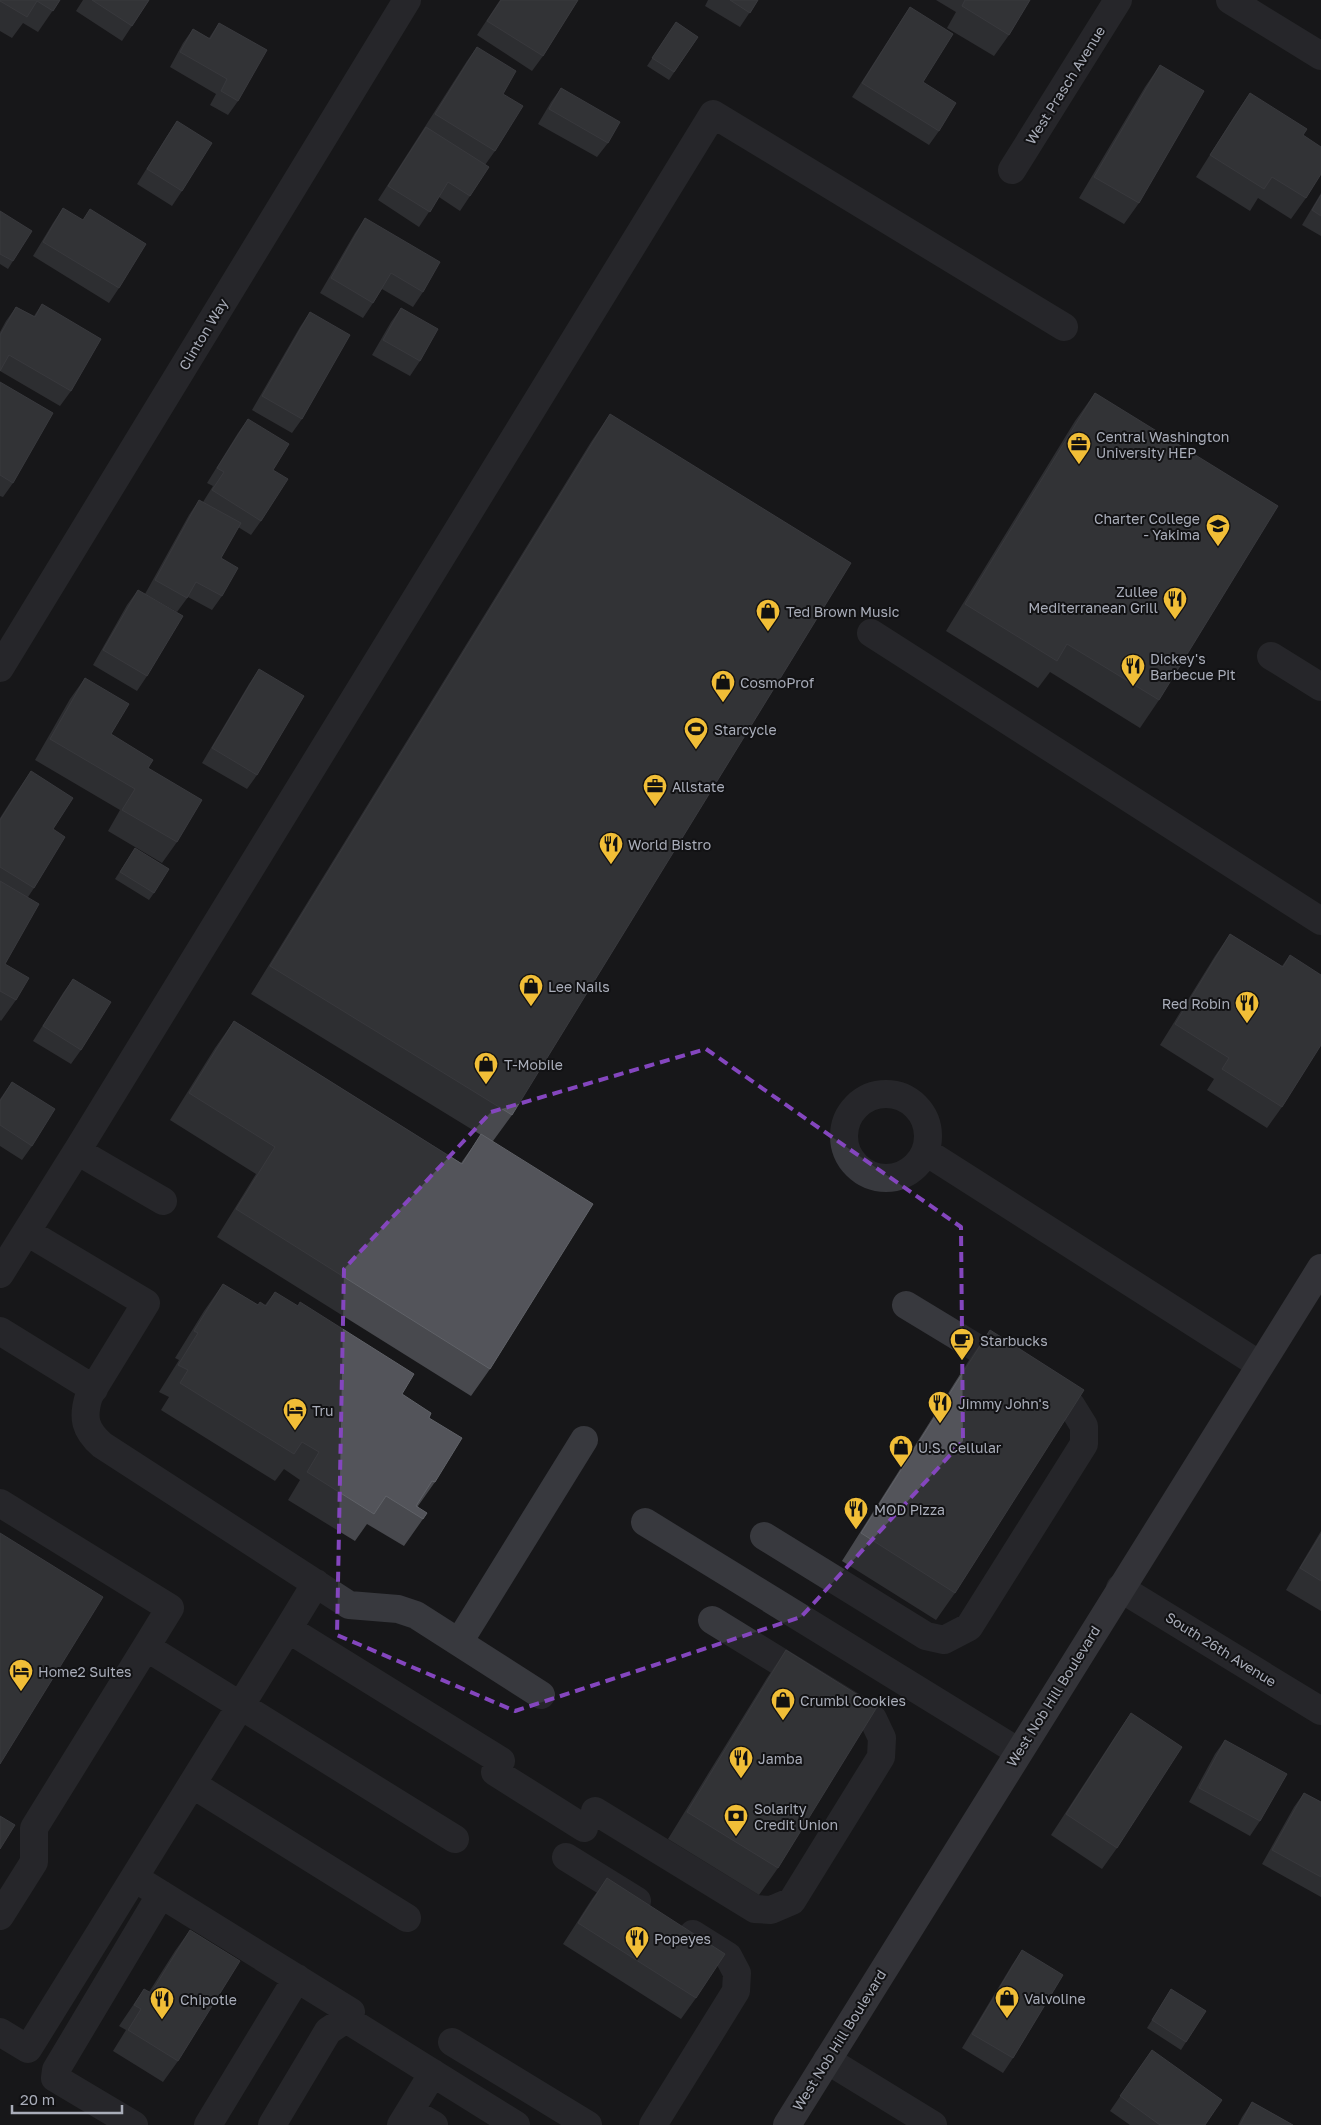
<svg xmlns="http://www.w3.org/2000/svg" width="1321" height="2125" font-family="'Golos Text',sans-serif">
<rect width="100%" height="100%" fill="#171719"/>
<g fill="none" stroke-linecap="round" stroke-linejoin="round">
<!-- minor -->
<path stroke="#38393e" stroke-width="28" d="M 1230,0 L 1321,56
M 1012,170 L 1118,0
M 871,633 L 1321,921
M 1271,656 L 1321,687
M 0,668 L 407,0
M844 1136a42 42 0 1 1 84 0a42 42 0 1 1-84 0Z
M 926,1152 L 1260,1365
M 163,1201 L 77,1151 L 713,114 L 1064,327
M 27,1232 L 146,1303 L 89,1396 C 82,1418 85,1430 102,1445 L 349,1605 L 398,1609 L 416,1615 L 541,1695
M 0,1274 L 77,1151
M 0,1331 L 94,1389
M 0,1503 L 170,1608 L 146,1647
M 645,1522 L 1019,1752
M 764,1536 L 926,1636 L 944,1640 L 969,1627 L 1084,1444 L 1084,1426 L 1071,1405 L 906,1305
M 1120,1588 L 1321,1711
M 288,1629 L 316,1583
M 459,1642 L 584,1440
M 495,1772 L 584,1828
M 192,1784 L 407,1918
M 595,1811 L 755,1909 L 771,1910 L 792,1901 L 881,1757 L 882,1738 L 873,1719 L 712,1620
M 566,1857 L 637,1901
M 146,1885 L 351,2012
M 0,1916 L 34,1862 L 34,1828 L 146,1647 L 455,1839
M 0,2032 L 28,2049 L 288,1629 L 501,1761
M 452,2042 L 588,2125
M 827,2060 L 933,2125
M 410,2111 L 434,2125
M 134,2125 L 55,2078 L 56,2070 L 161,1894
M 208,2125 L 297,1978
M 272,2125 L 328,2031 L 346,2019 L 516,2125
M 401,2125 L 433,2073
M 653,2125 L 736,1991 L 737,1973 L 728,1956 L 693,1934"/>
<!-- major -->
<path stroke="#54555d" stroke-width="28" d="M 787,2125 L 1321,1268"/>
</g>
<!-- wall -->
<path fill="#48494e" d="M 0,0 L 60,0 L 38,32 L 23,23 L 12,38 L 0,31 Z
M 83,0 L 149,0 L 122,41 L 76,11 Z
M 500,0 L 578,0 L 543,56 L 532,71 L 477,35 Z
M 708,0 L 758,0 L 740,27 L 705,6 Z
M 936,0 L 1030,0 L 1009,35 L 994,56 L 947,28 L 956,12 Z
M 910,7 L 923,82 L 939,131 L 929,145 L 852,97 L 900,22 Z
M 676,22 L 698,37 L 669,80 L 647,66 Z
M 219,23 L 238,101 L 228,115 L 210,105 L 216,94 L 170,67 L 183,43 L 193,29 L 209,38 Z
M 477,47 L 503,94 L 495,151 L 485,165 L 470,196 L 460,211 L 439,197 L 419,227 L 378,200 L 467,61 Z
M 1160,65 L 1139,203 L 1124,224 L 1079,198 L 1145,87 Z
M 561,88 L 608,143 L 597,157 L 538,124 L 551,102 Z
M 1250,93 L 1303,135 L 1306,198 L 1291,219 L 1258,198 L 1250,211 L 1196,177 L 1235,115 Z
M 177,121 L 182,191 L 172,206 L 137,184 L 167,136 Z
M 1321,193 L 1321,236 L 1302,225 Z
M 63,208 L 119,288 L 109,303 L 33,256 L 53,223 Z
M 0,211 L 13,261 L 8,269 L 0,264 Z
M 365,218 L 423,292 L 413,307 L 382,289 L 373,303 L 363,318 L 320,293 L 355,233 Z
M 42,304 L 71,391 L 60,406 L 0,371 L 0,332 L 6,321 L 16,307 L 34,316 Z
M 401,308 L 420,361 L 410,376 L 372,355 L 391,322 Z
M 310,312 L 302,419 L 292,433 L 252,410 L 300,327 Z
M 0,382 L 13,483 L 3,497 L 0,496 Z
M 1095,393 L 1159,700 L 1140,728 L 1050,672 L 1038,688 L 946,631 L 1075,421 Z
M 610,414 L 512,1115 L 493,1141 L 490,1369 L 471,1396 L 217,1237 L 256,1174 L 170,1120 L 215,1048 L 234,1021 L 461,1163 L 481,1135 L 251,994 L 591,442 Z
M 248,419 L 273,470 L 261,521 L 251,535 L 238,527 L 221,558 L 222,596 L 212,610 L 188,597 L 177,612 L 145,594 L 189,515 L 199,500 L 203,502 L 213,486 L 207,483 L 238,433 Z
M 138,590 L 147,676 L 137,691 L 93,665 L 127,605 Z
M 259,669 L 257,775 L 247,789 L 202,763 L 249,684 Z
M 85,678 L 111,734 L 148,768 L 177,842 L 162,863 L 108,831 L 120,810 L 35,760 L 70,699 Z
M 31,771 L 53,829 L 34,888 L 28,897 L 5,964 L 16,1000 L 1,1021 L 0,1020 L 0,818 L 16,793 Z
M 135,848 L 154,893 L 149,900 L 115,879 Z
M 1230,934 L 1282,966 L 1290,955 L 1282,1107 L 1267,1128 L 1207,1090 L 1214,1079 L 1160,1045 L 1215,956 Z
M 73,979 L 81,1050 L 71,1064 L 33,1041 L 63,993 Z
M 12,1082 L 32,1146 L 22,1160 L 0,1146 L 0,1099 Z
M 223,1284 L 258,1305 L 265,1305 L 275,1292 L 402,1394 L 429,1418 L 435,1482 L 418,1506 L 423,1519 L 404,1546 L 367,1524 L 355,1541 L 288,1500 L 300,1480 L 284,1469 L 275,1481 L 161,1410 L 169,1397 L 159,1392 L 179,1360 L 175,1358 L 204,1311 Z
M 990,1330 L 955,1593 L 936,1620 L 842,1561 L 971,1357 Z
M 1321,1531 L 1321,1611 L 1286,1590 Z
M 786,1650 L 778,1868 L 759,1895 L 668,1839 L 767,1678 Z
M 1131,1713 L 1117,1848 L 1102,1869 L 1051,1835 L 1116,1735 Z
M 1225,1740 L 1260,1821 L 1250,1836 L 1189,1802 L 1215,1754 Z
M 1304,1793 L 1321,1802 L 1321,1897 L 1262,1864 L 1294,1807 Z
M 607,1878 L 696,1998 L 681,2019 L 563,1944 L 592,1899 Z
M 190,1930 L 178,2061 L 163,2082 L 113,2051 L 126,2030 L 119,2026 L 144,1989 L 149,1992 L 175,1951 Z
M 1022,1950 L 1013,2058 L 1003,2073 L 962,2048 L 1012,1965 Z
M 1171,1989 L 1186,2042 L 1181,2050 L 1147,2028 Z
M 1152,2050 L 1205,2125 L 1130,2125 L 1110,2111 Z
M 1252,2102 L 1293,2125 L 1238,2125 L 1242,2117 Z"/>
<!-- building -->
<path fill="#53545a" stroke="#606268" d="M 0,0 L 60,0 L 53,11 L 37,1 L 27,17 L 0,1 Z
M 92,0 L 149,0 L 132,26 Z
M 501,0 L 578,0 L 543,56 L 487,21 Z
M 730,0 L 758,0 L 750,13 Z
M 965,0 L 1030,0 L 1009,35 L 962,6 Z
M 910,7 L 953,34 L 923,82 L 956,103 L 939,131 L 862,83 Z
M 676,22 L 698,37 L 674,72 L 652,58 Z
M 219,23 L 267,50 L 238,101 L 221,91 L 227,79 L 180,52 L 193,29 L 210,39 Z
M 477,47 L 516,71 L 503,94 L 523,106 L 495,151 L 435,114 Z
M 1160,65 L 1204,91 L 1139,203 L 1094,177 Z
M 561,88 L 620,122 L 608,143 L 549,109 Z
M 1250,93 L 1307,129 L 1303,135 L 1321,147 L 1321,174 L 1306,198 L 1272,177 L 1264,189 L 1210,155 Z
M 177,121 L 212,143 L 182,191 L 147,169 Z
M 426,127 L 489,167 L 470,196 L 448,182 L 430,212 L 388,186 Z
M 1321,195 L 1321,216 L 1312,210 Z
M 63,208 L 83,220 L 90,209 L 146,244 L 119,288 L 43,242 Z
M 0,211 L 32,231 L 13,261 L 0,254 Z
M 365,218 L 440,262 L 423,292 L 391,273 L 373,303 L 331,278 Z
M 42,304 L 101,339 L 71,391 L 9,355 L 0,371 L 0,335 L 16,307 L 35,317 Z
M 401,308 L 438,329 L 420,361 L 383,340 Z
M 310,312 L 350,335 L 302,419 L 262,396 Z
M 0,382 L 53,413 L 13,483 L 0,475 Z
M 1095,393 L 1278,506 L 1159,700 L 1067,644 L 1057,661 L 965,604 Z
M 610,414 L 851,563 L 512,1115 L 270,966 Z
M 248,419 L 289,444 L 273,470 L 288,479 L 261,521 L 212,490 L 224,472 L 217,468 Z
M 199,500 L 241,523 L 221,558 L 238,568 L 222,596 L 196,582 L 187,598 L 155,580 Z
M 138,590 L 183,616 L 147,676 L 103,650 Z
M 259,669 L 304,696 L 257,775 L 212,748 Z
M 85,678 L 129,704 L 111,734 L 153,760 L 148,768 L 202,800 L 177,842 L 122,810 L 135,789 L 50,739 Z
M 31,771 L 73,798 L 53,829 L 65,837 L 34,888 L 0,867 L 0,820 Z
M 135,848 L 169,869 L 154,893 L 120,872 Z
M 0,881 L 39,904 L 5,964 L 29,978 L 16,1000 L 0,991 Z
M 1230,934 L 1283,967 L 1290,955 L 1321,975 L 1321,1045 L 1282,1107 L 1222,1069 L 1229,1058 L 1175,1024 Z
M 73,979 L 111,1002 L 81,1050 L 43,1026 Z
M 234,1021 L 462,1164 L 481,1134 L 593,1204 L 490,1369 L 236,1209 L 275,1147 L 189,1093 Z
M 12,1082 L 55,1109 L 32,1146 L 0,1125 L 0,1101 Z
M 223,1284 L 258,1305 L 260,1302 L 266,1306 L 275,1292 L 298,1306 L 300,1302 L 414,1374 L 402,1394 L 431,1413 L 429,1418 L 462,1438 L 435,1482 L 432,1481 L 416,1506 L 427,1513 L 423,1519 L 386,1496 L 374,1514 L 307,1472 L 319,1452 L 302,1442 L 294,1454 L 180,1383 L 188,1370 L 178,1365 L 198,1333 L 194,1331 Z
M 990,1330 L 1084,1390 L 955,1593 L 861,1533 Z
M 0,1533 L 103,1597 L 0,1764 Z
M 1321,1534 L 1321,1581 L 1300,1568 Z
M 786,1650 L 877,1707 L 778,1868 L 687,1812 Z
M 1131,1713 L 1182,1747 L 1117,1848 L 1066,1814 Z
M 1225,1740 L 1287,1774 L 1260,1821 L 1199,1788 Z
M 1304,1793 L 1321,1802 L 1321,1877 L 1272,1850 Z
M 0,1816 L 15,1825 L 0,1849 Z
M 607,1878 L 725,1954 L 696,1998 L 578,1923 Z
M 190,1930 L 240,1961 L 178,2061 L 128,2030 L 141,2009 L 134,2005 L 144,1989 L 151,1993 Z
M 1022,1950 L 1063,1975 L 1013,2058 L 972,2034 Z
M 1171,1989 L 1206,2011 L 1186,2042 L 1152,2020 Z
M 1152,2050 L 1222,2100 L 1205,2125 L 1160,2125 L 1120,2096 Z
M 1252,2102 L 1293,2125 L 1240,2125 Z"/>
<!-- marked area -->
<path d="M0 0H1321V2125H0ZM 706,1049 L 961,1227 L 963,1441 L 801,1617 L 515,1711 L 337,1635 L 344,1269 L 491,1112 Z" fill="#171719" fill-opacity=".55" fill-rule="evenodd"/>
<path fill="none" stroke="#8446be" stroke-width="4" stroke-dasharray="10 6" stroke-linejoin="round" d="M 706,1049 L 961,1227 L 963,1441 L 801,1617 L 515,1711 L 337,1635 L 344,1269 L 491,1112 Z"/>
<!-- icons -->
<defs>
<symbol id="office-pin" viewBox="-11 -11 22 30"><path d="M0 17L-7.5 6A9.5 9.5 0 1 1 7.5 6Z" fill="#f1be37" stroke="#121214"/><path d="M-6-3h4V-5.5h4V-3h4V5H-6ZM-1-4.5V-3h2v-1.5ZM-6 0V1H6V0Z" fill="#111"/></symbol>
<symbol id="university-pin" viewBox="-11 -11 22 30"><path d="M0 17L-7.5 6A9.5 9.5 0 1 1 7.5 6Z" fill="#f1be37" stroke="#121214"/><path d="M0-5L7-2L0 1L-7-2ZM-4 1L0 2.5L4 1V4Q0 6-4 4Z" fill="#111"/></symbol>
<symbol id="restaurant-pin" viewBox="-11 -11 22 30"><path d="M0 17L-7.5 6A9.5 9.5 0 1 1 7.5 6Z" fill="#f1be37" stroke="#121214"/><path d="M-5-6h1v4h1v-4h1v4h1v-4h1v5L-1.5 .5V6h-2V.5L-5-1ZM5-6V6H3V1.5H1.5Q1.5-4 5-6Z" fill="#111"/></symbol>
<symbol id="shop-pin" viewBox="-11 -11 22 30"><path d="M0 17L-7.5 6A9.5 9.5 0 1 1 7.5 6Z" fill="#f1be37" stroke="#121214"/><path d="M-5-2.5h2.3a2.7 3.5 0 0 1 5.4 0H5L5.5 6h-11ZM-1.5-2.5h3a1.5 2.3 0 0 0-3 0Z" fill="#111"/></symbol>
<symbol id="stadium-pin" viewBox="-11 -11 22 30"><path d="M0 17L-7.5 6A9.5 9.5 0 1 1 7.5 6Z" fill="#f1be37" stroke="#121214"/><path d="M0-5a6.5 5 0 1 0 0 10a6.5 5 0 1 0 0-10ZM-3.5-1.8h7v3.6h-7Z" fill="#111"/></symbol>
<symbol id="cafe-pin" viewBox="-11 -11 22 30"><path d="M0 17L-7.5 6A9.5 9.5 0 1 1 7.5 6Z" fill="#f1be37" stroke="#121214"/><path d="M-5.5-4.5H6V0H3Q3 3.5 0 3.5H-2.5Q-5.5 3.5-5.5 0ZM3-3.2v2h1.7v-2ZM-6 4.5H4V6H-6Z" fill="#111"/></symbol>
<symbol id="hotel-pin" viewBox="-11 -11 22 30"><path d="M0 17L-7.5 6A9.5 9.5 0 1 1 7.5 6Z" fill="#f1be37" stroke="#121214"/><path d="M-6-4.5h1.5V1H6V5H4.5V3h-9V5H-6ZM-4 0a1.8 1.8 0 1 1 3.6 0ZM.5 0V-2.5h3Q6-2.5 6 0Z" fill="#111"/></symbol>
<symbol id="bank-pin" viewBox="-11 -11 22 30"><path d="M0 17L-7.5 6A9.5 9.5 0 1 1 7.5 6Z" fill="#f1be37" stroke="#121214"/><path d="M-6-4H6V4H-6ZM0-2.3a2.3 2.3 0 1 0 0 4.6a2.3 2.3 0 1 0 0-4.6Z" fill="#111"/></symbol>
</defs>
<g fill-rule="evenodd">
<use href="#office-pin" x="1065" y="430" width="28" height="38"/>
<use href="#university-pin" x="1204" y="512" width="28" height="38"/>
<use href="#restaurant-pin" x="1161" y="585" width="28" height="38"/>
<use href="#shop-pin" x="754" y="597" width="28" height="38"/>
<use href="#restaurant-pin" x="1119" y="652" width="28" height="38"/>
<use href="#shop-pin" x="709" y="668" width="28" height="38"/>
<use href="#stadium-pin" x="682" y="715" width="28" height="38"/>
<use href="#office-pin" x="641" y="772" width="28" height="38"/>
<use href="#restaurant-pin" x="597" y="830" width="28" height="38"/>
<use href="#shop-pin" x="517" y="972" width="28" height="38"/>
<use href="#restaurant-pin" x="1233" y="989" width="28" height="38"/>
<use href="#shop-pin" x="472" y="1050" width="28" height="38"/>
<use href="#cafe-pin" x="948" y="1326" width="28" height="38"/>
<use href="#restaurant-pin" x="926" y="1389" width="28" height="38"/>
<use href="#hotel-pin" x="281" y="1396" width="28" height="38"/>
<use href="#shop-pin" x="887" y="1433" width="28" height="38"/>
<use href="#restaurant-pin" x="842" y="1495" width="28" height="38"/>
<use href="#hotel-pin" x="7" y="1657" width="28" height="38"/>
<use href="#shop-pin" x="769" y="1686" width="28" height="38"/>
<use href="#restaurant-pin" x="727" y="1744" width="28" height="38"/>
<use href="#bank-pin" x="722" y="1802" width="28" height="38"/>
<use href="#restaurant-pin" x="623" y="1924" width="28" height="38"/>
<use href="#shop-pin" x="993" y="1984" width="28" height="38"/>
<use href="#restaurant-pin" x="148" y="1985" width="28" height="38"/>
</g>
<g text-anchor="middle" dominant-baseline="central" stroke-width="4" stroke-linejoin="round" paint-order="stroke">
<!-- street labels -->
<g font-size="14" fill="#a9adb9" stroke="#121214">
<text transform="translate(1065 85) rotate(-58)">West Prasch Avenue</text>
<text transform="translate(203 334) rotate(-59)">Clinton Way</text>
<text transform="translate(1221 1649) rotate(32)">South 26th Avenue</text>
<text transform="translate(1053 1696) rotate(-58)">West Nob Hill Boulevard</text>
<text transform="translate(839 2040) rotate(-58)">West Nob Hill Boulevard</text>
</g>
<!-- poi labels -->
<g font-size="14" fill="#a9adb9" stroke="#121214" text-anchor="start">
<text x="1096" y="436">Central Washington<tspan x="1096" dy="16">University HEP</tspan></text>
<text x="1200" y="518" text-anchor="end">Charter College<tspan x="1200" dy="16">- Yakima</tspan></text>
<text x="1158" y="591" text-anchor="end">Zullee<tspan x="1158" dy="16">Mediterranean Grill</tspan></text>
<text x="786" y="611">Ted Brown Music</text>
<text x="1150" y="658">Dickey's<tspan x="1150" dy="16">Barbecue Pit</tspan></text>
<text x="740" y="682">CosmoProf</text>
<text x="714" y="729">Starcycle</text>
<text x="672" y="786">Allstate</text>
<text x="628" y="844">World Bistro</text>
<text x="548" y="986">Lee Nails</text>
<text x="1230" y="1003" text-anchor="end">Red Robin</text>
<text x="504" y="1064">T-Mobile</text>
<text x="980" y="1340">Starbucks</text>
<text x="958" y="1403">Jimmy John's</text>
<text x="312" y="1410">Tru</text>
<text x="918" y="1447">U.S. Cellular</text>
<text x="874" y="1509">MOD Pizza</text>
<text x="38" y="1671">Home2 Suites</text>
<text x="800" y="1700">Crumbl Cookies</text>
<text x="758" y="1758">Jamba</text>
<text x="754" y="1808">Solarity<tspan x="754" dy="16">Credit Union</tspan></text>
<text x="654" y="1938">Popeyes</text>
<text x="1024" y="1998">Valvoline</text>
<text x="180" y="1999">Chipotle</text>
</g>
</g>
<!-- scale -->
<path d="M12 2105v8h110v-8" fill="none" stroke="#a9adb9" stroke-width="2.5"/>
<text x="20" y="2105" font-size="15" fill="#a9adb9" stroke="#121214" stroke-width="4" paint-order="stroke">20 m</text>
</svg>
